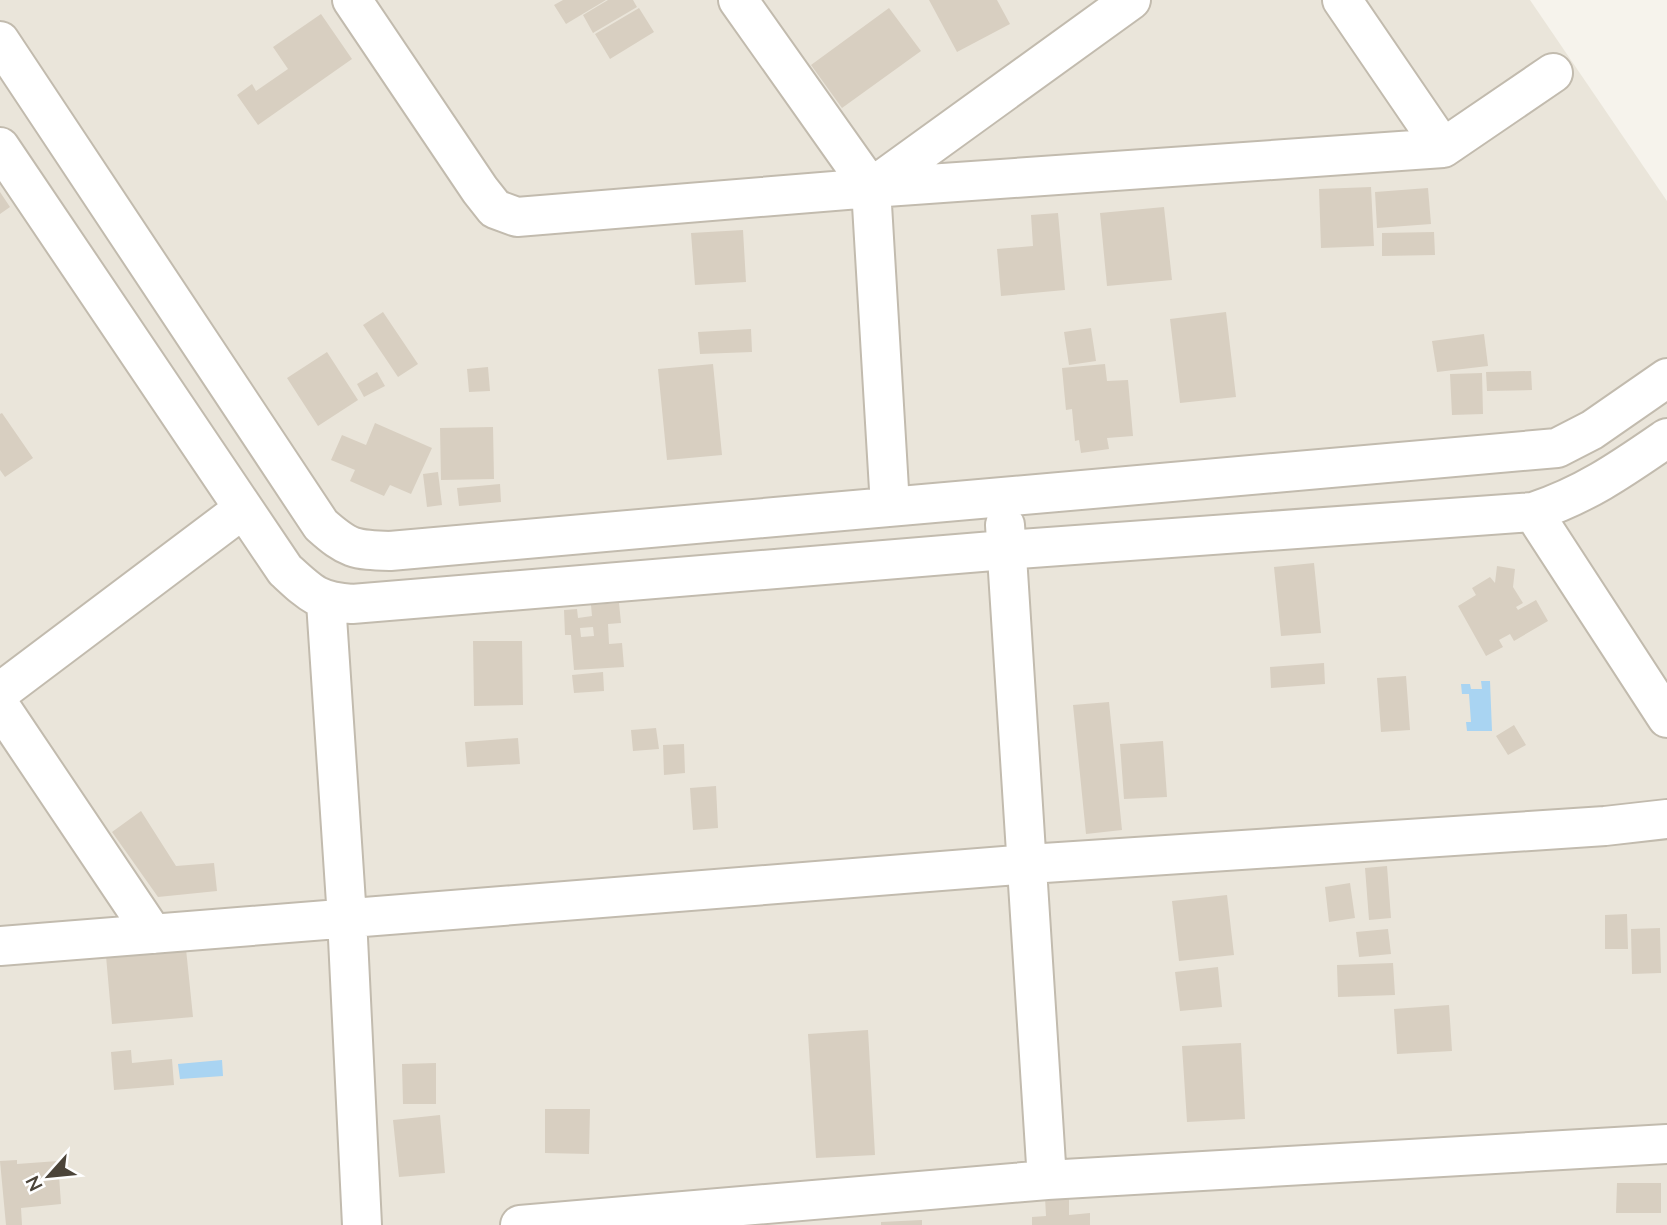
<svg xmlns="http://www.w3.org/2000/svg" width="1667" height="1225" font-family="'Nunito Sans',sans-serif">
<rect width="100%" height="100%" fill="#f6f3ec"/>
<!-- residential -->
<path fill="#eae5da" d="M 0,0 L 1530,0 L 1667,201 L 1667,1225 L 0,1225 Z"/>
<!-- water -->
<path fill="#a9d4f2" d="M 1481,681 L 1490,681 L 1492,731 L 1467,731 L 1466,722 L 1471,722 L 1469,694 L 1462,694 L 1461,684 L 1470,684 L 1471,689 L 1482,689 Z
M 222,1060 L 223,1076 L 180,1079 L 178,1064 Z"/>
<!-- building -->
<path fill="#d8cfc1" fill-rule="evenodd" d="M 563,0 L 606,0 L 566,24 L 554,5 Z
M 608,0 L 633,0 L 637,7 L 593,33 L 583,15 Z
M 929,0 L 997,0 L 1010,24 L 957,52 Z
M 639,8 L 654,32 L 610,59 L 595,34 Z
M 889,8 L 921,51 L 842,108 L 811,65 Z
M 321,14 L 352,59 L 258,125 L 237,95 L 252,84 L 256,91 L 288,69 L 273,47 Z
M 1371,187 L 1374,246 L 1321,248 L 1319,189 Z
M 1428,188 L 1431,224 L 1377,228 L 1375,192 Z
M 0,192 L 10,207 L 0,214 Z
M 1164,207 L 1172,280 L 1107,286 L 1100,213 Z
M 1058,213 L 1065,290 L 1001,296 L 997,249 L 1033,246 L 1031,215 Z
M 743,230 L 746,282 L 695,285 L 691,233 Z
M 1434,232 L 1435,255 L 1382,256 L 1382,233 Z
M 383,312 L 418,364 L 398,377 L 363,325 Z
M 1226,312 L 1236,397 L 1180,403 L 1170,319 Z
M 1091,328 L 1096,361 L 1069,365 L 1064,332 Z
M 751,329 L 752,352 L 700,354 L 698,332 Z
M 1484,334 L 1488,366 L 1437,372 L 1432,341 Z
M 327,352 L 358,400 L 318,426 L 287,378 Z
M 713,364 L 722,455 L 667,460 L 658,369 Z
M 1105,364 L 1107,381 L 1128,380 L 1133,436 L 1107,438 L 1109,449 L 1081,453 L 1079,440 L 1075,441 L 1072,409 L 1066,410 L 1062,368 Z
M 488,367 L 490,391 L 469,392 L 467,369 Z
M 1531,371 L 1532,390 L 1487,391 L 1486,372 Z
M 377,372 L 385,386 L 364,397 L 357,384 Z
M 1482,373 L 1483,414 L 1452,415 L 1450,374 Z
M 2,413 L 33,458 L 5,477 L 0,470 L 0,414 Z
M 375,423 L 432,448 L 411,494 L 390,485 L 384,496 L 350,481 L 355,470 L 331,460 L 342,435 L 366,445 Z
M 493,427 L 494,479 L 441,480 L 440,428 Z
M 438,472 L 442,505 L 427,507 L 423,474 Z
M 500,484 L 501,502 L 459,506 L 457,488 Z
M 1314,563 L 1321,633 L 1281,636 L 1274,567 Z
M 1497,566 L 1515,569 L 1513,587 L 1523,603 L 1516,607 L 1518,610 L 1536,600 L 1548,621 L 1514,641 L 1510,634 L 1499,640 L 1503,647 L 1486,656 L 1458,606 L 1476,595 L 1472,588 L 1490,577 L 1495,583 Z
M 619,603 L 621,623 L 608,624 L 609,644 L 622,643 L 624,667 L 574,670 L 571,635 L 565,635 L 564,610 L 577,609 L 578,618 L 592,616 L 591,605 ZM 593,627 L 594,636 L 581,637 L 580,628 Z
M 473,641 L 522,641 L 523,705 L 474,706 Z
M 1324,663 L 1325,684 L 1271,688 L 1270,667 Z
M 603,672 L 604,691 L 574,693 L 572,675 Z
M 1406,676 L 1410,730 L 1381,732 L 1377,678 Z
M 1109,702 L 1122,830 L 1086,834 L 1073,705 Z
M 1514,725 L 1526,745 L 1508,755 L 1496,736 Z
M 656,728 L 659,749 L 633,751 L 631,730 Z
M 518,738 L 520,764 L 467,767 L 465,742 Z
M 1163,741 L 1167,797 L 1124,799 L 1120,744 Z
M 684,744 L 685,773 L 664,775 L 663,745 Z
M 716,786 L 718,828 L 693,830 L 690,788 Z
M 141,811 L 176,866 L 214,863 L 217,891 L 158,897 L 112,832 Z
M 1387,866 L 1391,918 L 1369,920 L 1365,868 Z
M 1350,883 L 1355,918 L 1329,922 L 1325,887 Z
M 1227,895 L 1234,955 L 1179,961 L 1172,901 Z
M 1627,914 L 1628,949 L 1605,949 L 1605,915 Z
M 1660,928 L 1661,973 L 1632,974 L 1631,929 Z
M 1388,929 L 1391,954 L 1359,957 L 1356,932 Z
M 186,949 L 193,1017 L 112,1024 L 106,956 Z
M 1393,963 L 1395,995 L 1338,997 L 1337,965 Z
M 1218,967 L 1222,1007 L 1180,1011 L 1175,972 Z
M 1449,1005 L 1452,1051 L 1397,1054 L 1394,1009 Z
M 868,1030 L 875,1155 L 816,1158 L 808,1034 Z
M 1241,1043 L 1245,1119 L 1187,1122 L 1182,1046 Z
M 131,1050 L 132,1063 L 172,1059 L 174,1085 L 114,1090 L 111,1052 Z
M 436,1063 L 436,1104 L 403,1104 L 402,1064 Z
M 545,1109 L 590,1109 L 589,1154 L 545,1153 Z
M 440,1115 L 445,1173 L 399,1177 L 393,1120 Z
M 17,1160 L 17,1164 L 58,1161 L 61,1204 L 21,1208 L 22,1225 L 6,1225 L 0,1161 Z
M 1617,1183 L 1661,1183 L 1661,1213 L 1616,1213 Z
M 1045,1197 L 1069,1197 L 1069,1215 L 1090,1213 L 1090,1225 L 1032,1225 L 1032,1217 L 1046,1216 Z
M 922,1220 L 922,1225 L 881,1225 L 881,1222 Z"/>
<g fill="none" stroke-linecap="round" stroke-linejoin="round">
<defs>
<path id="minor" d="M 352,0 L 480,190 L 495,209 L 517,217 L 871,188 L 1443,148 L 1553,73
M 738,0 L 871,188 L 890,506
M 1342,0 L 1443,148
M 0,41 L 321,525 C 348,549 354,550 390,551 L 1557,448 L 1592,430 L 1667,378
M 0,147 L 285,570 C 311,594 317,601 352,604 L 1005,550 L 1533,512 C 1585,495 1622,469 1667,438
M 871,188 L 1131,0
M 1533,512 L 1667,718
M 1005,525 L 1047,1180
M 326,602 L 347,918 L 362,1225
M 0,692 L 243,509
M 0,706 L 153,934
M 0,946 L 1029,864 L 1605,826 L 1667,819
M 520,1225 L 1047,1180 L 1667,1144"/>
</defs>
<!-- minor casing -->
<use href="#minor" stroke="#c2bbae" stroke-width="42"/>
<!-- minor -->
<use href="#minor" stroke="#fff" stroke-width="38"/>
</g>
<!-- north arrow -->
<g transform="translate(49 1176) rotate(243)" stroke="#ffffff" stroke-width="5" paint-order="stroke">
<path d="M0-5L12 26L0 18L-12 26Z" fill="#4b4439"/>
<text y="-10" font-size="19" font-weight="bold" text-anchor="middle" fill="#4b4439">N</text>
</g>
</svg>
